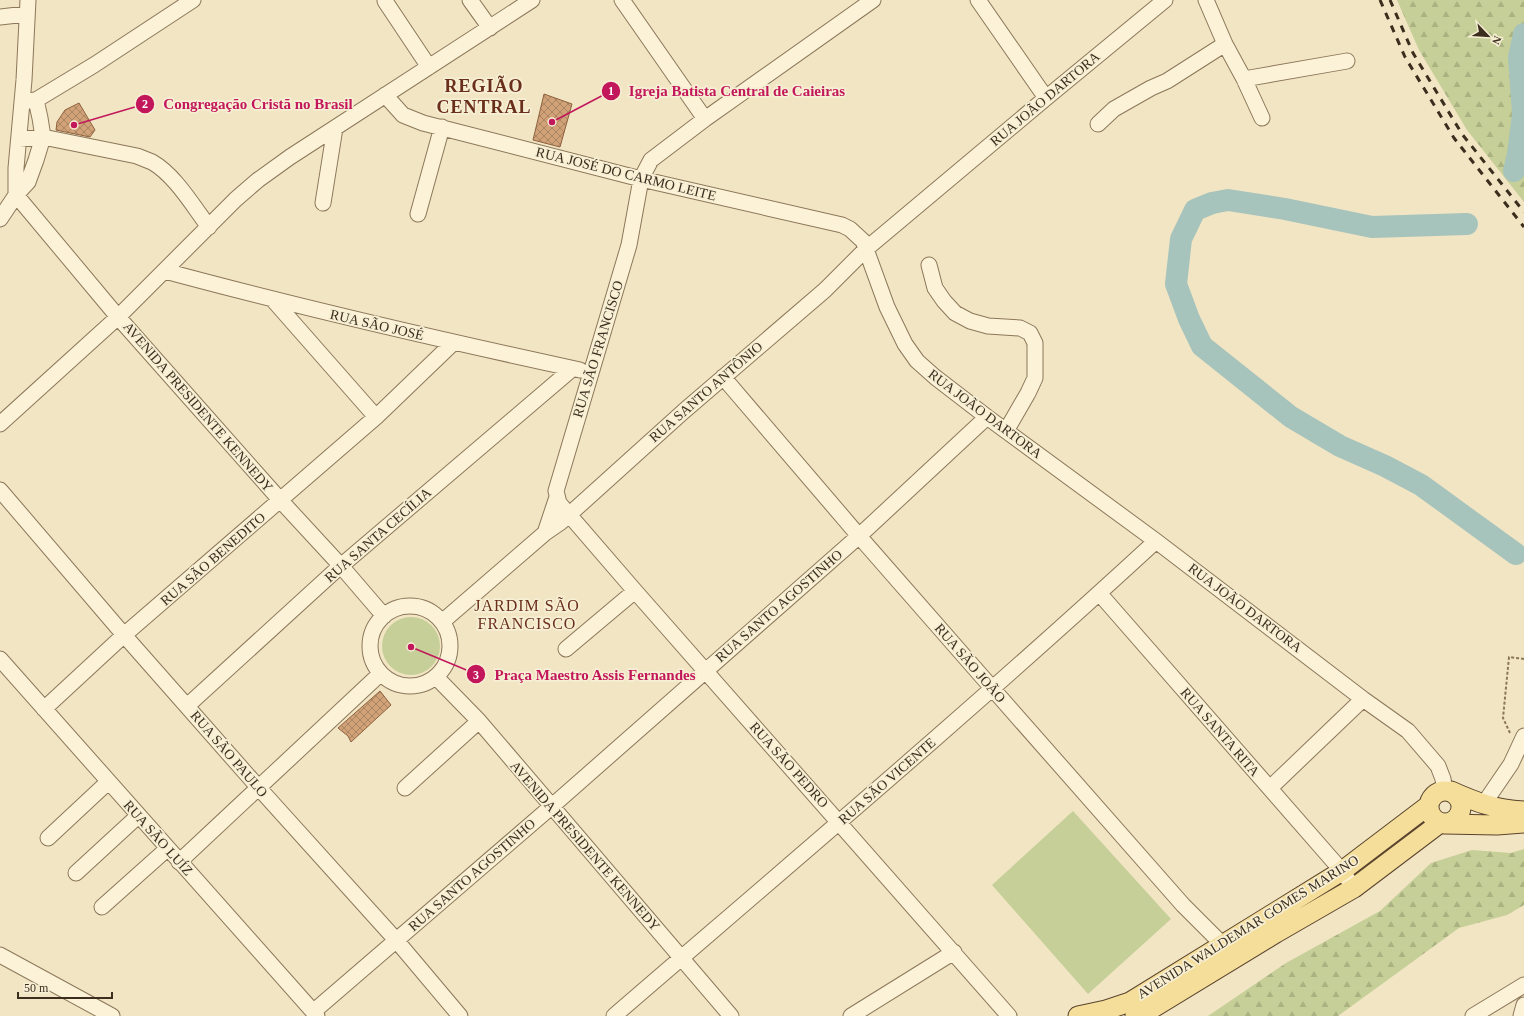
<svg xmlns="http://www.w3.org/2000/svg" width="1524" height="1016" font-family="'Times New Roman',serif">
<defs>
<pattern id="forest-firs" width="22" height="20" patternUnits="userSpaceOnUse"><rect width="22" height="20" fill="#c6cf97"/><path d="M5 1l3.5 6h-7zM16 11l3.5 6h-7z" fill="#abb282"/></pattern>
<pattern id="building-cross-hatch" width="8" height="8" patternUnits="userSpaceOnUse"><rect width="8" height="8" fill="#d1a178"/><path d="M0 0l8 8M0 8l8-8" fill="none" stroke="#ab8462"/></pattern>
</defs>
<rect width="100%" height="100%" fill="#f1e5c4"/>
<!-- forest -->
<path fill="url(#forest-firs)" d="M 1397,0 L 1524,0 L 1524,202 L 1467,130 L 1419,50 Z
M 1524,849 L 1524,905 L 1507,915 L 1459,928 L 1338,1016 L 1208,1016 L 1286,963 L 1380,911 L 1431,863 L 1472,850 L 1511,853 Z"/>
<!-- park -->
<path fill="#c6cf97" d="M382 646a29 29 0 1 1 58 0a29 29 0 1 1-58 0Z
M 1073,811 L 1171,919 L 1088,994 L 992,885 Z"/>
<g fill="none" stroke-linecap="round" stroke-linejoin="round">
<!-- river -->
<path stroke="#a6c3bc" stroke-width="22" d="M 1514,171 L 1518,154 L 1523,114 L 1519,57 L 1524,34
M 1467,224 L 1372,227 L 1285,209 L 1228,200 L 1212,203 L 1195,210 L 1181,239 L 1176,284 L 1189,319 L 1202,346 L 1291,417 L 1340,446 L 1385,466 L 1421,485 L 1516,554"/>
</g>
<!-- building -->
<path fill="url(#building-cross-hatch)" stroke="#8d613e" d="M 544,94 L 572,104 L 560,147 L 533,140 Z
M 79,103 L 95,130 L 90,137 L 56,130 L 57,122 L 65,110 Z
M 380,691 L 391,705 L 351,742 L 348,736 L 338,728 Z"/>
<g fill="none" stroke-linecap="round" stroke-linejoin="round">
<defs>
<path id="minor" d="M 470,0 L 490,28
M 622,0 L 705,119
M 873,0 L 705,119 L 651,160 L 641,179 L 629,245 L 556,491 L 559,503 L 635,591 L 1009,1016
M 978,0 L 1046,98
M 1206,0 L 1225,44 L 1244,79 L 1262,118
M 385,1 L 429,67
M 0,17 L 26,14
M 1244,79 L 1347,61
M 385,95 L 403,115 L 423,123 L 641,179 L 842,225 L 850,229 L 863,241 L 887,307 L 905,344 L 917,361 L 935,377 L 987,417 L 1156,541 L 1363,699 L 1408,731 L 1438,766 L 1443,779 L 1445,791
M 36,100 L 94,65 L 193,0
M 1098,124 L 1114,109 L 1151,88 L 1167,81 L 1225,44
M 19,139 L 43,137 L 137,156 C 142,158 147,160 152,162 C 175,175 193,206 209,227
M 16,195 L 118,317 L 281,501 L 341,566 L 384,616
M 16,195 L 16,168 L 24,80 L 28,0
M 323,203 L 335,128
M 418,214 L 442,127
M 0,219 L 16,195 L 28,182 L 36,160 L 43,137 L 40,118 L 36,100 L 26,101
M 929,265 L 935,288 L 944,301 L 955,313 L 970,321 L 988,326 L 1020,328 L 1030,333 L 1035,343 L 1035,378 L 1028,393 L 1006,431
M 165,271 C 302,308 441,340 580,370
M 274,301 L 376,417
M 723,377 L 859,536 L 992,688 L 1183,905 L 1222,944 L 1230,953
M 0,424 L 118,317 L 236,199 L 258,180 L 290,157 L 532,0
M 0,490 L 124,635 L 258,787 L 396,940 L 460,1016
M 545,533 L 557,497
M 1099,593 L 1342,871 L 1354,888
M370 646a40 40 0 1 1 80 0a40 40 0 1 1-80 0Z
M 442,622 L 545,533 L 561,522 L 684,411 L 825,290 L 866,249 L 1046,98 L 1165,0
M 566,649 L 635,591
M 0,659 L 317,1016
M 436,677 L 479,721 L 731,1016
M 187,706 L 335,571 L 572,369
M 44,709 L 124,635 L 376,417 L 453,343
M 405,788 L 479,721
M 1270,788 L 1363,699
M 1483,805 L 1511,764 L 1524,736
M 48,838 L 108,782
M 179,862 L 380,674
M 76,873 L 138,816
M 102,907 L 167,849
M 0,955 L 112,1016
M 313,1012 L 551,807 L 859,536 L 987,417
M 614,1016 C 796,859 979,704 1156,541
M 851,1016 L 954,952
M 1473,1016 L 1524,985
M 1521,1016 L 1524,1005"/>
<path id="major" d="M1429 807a16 16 0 1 1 32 0a16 16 0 1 1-32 0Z
M 1451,791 C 1478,803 1494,809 1524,811
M 1444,824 L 1497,825 L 1524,823
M 1078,1016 L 1106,1010 L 1130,1002 L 1342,871 L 1429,805
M 1135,1016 L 1148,1011 L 1276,933 L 1354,888 L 1440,823"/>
</defs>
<!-- minor casing -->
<use href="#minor" stroke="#8c7759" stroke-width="17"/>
<!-- major casing -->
<use href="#major" stroke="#5a442d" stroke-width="21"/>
<!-- path -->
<path stroke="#8c7759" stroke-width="2" stroke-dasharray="3 2" stroke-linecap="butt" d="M 1510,733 L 1503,718 L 1509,657 L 1524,659"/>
<!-- minor -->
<use href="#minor" stroke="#fbf2d8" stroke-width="15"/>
<!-- major -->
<use href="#major" stroke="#f5dd9a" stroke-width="19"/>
<!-- rail -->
<path stroke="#3b2e1e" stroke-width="3" stroke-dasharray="7 7" stroke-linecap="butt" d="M 1380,0 L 1405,57 L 1454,138 L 1524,227
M 1390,0 L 1413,53 L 1462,134 L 1524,212"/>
</g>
<g text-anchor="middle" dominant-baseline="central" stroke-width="3.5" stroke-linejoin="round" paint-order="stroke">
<!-- street labels -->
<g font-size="14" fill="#3b2e1e" stroke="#f7efd4">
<text transform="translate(1045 99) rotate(-40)">RUA JOÃO DARTORA</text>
<text transform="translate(626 174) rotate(14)">RUA JOSÉ DO CARMO LEITE</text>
<text transform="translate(377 325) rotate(13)">RUA SÃO JOSÉ</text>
<text transform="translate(598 349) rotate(-73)">RUA SÃO FRANCISCO</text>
<text transform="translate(706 392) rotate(-41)">RUA SANTO ANTÔNIO</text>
<text transform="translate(198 407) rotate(49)">AVENIDA PRESIDENTE KENNEDY</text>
<text transform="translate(985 414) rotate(37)">RUA JOÃO DARTORA</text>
<text transform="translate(378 535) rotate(-41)">RUA SANTA CECÍLIA</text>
<text transform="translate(213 559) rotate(-41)">RUA SÃO BENEDITO</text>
<text transform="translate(779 606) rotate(-41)">RUA SANTO AGOSTINHO</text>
<text transform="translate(1245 608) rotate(37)">RUA JOÃO DARTORA</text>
<text transform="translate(970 663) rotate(49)">RUA SÃO JOÃO</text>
<text transform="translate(1220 732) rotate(49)">RUA SANTA RITA</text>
<text transform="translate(229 754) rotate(49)">RUA SÃO PAULO</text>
<text transform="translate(789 765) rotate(48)">RUA SÃO PEDRO</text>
<text transform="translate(887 781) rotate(-41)">RUA SÃO VICENTE</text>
<text transform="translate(158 838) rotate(48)">RUA SÃO LUÍZ</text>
<text transform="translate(585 846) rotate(49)">AVENIDA PRESIDENTE KENNEDY</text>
<text transform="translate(472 875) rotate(-41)">RUA SANTO AGOSTINHO</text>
<text transform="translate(1248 927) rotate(-32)">AVENIDA WALDEMAR GOMES MARINO</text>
</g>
<!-- quarter labels -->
<g font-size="16" letter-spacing="1" fill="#6a2f1b" stroke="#f7efd4">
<text x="527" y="605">JARDIM SÃO<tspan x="527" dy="18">FRANCISCO</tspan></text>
</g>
<!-- district labels -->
<g font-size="18" font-weight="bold" letter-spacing="1" fill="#6a2f1b" stroke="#f7efd4">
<text x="484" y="86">REGIÃO<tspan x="484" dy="21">CENTRAL</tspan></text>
</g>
</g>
<!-- callouts -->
<path fill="none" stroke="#c2185b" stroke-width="1.5" d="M552 122L611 91M74 125L145 104M411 647L476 674"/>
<g fill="#c2185b" stroke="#f7efd4" stroke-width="1.5">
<circle cx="552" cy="122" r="4"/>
<circle cx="74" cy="125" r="4"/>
<circle cx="411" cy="647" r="4"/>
<circle cx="611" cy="91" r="10"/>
<circle cx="145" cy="104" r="10"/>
<circle cx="476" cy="674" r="10"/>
</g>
<g font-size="12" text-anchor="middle" font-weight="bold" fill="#fff">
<text x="611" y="95">1</text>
<text x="145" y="108">2</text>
<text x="476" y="679">3</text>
</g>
<g font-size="15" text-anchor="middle" font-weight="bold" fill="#c2185b" stroke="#f7efd4" stroke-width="3.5" stroke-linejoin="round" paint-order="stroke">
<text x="737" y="96">Igreja Batista Central de Caieiras</text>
<text x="258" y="109">Congregação Cristã no Brasil</text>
<text x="595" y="680">Praça Maestro Assis Fernandes</text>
</g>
<!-- north arrow -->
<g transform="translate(1488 36) rotate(115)" stroke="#f7efd4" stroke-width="3" paint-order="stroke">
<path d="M0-3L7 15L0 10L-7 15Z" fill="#3b2e1e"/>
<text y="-6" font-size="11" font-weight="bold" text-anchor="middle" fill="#3b2e1e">N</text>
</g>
<!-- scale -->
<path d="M18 992v6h94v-6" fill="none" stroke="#3b2e1e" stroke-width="2"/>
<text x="24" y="992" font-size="12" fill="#3b2e1e" stroke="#f7efd4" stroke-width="3" paint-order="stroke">50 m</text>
</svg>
